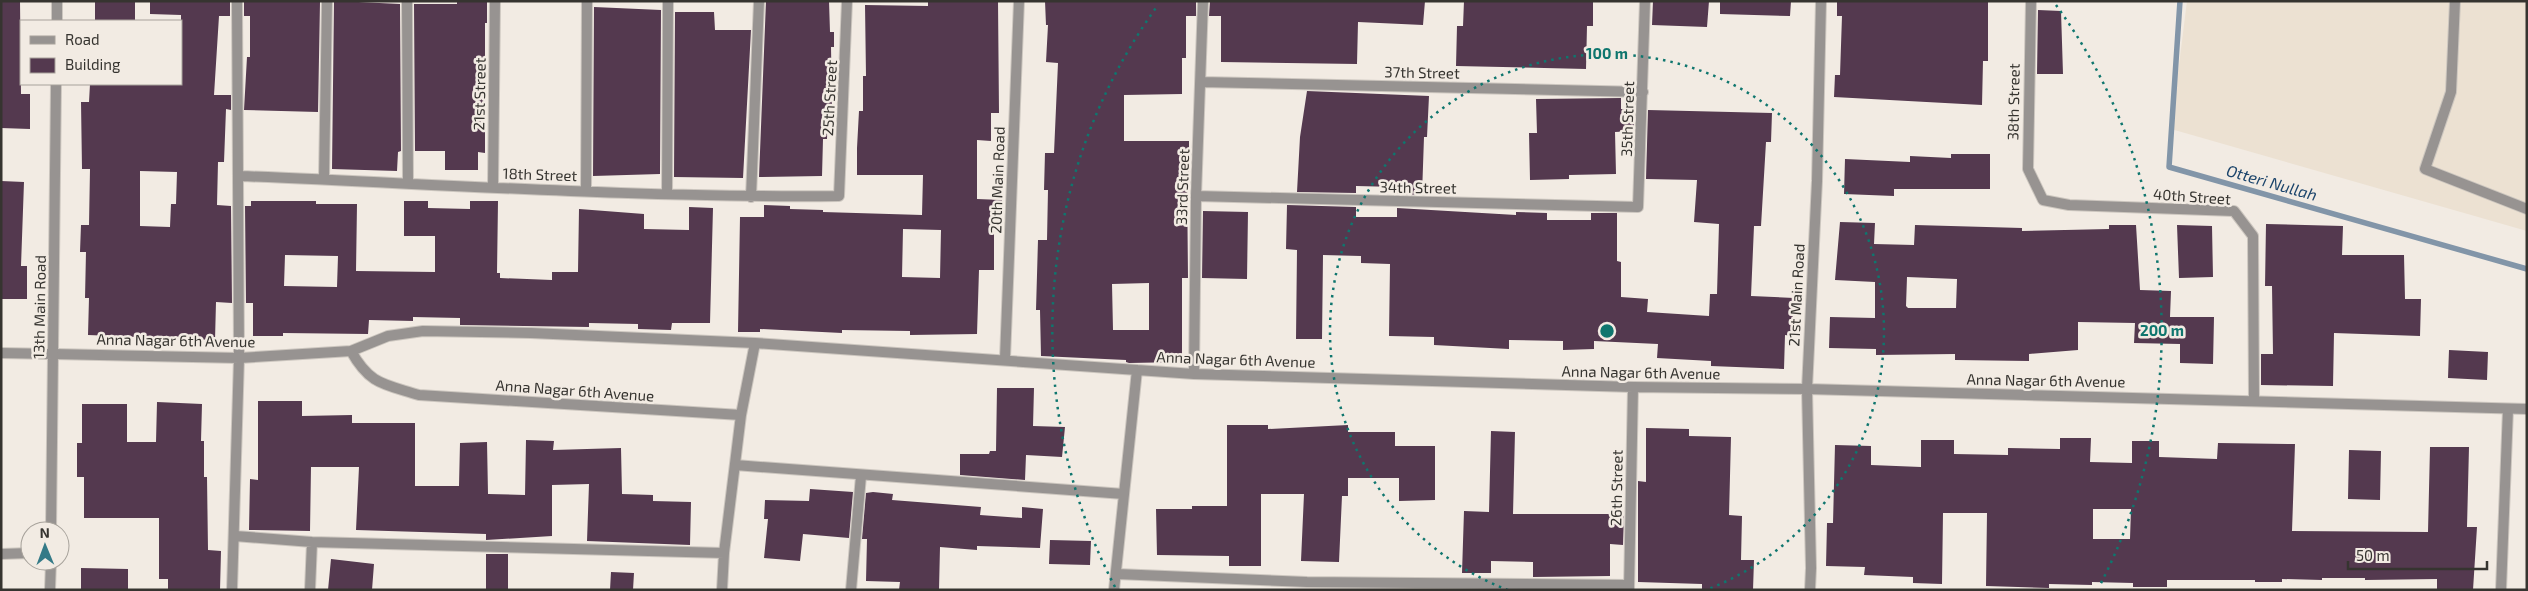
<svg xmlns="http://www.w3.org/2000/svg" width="2528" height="591" font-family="'Exo 2',sans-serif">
<rect width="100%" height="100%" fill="#f2ebe3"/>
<!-- built -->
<path fill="#ece1d2" d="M 2187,1 L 2527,1 L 2527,231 L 2171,129 Z"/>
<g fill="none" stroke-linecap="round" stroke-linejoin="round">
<!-- stream -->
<path stroke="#8295a8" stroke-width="5.5" d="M 2180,1 L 2169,167 L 2527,269"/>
</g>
<!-- building -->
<path fill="#54394f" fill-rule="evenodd" d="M 1,1 L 20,1 L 21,94 L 30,94 L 30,129 L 1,128 Z
M 95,1 L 135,1 L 135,21 L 95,21 Z
M 150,1 L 230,1 L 230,16 L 219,16 L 214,95 L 231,95 L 231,110 L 226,109 L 224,162 L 218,162 L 217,205 L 231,206 L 232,303 L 216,302 L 215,340 L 88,335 L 89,298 L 85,298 L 86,252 L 80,252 L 81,225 L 89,225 L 90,169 L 82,169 L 81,102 L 89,102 L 90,84 L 181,84 L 181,15 L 150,14 ZM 140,171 L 177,172 L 176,204 L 171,204 L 170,227 L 140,226 Z
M 244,1 L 320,2 L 318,112 L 244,110 L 247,57 L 250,57 L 250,16 L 244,16 Z
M 338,1 L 400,4 L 401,151 L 398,152 L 397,171 L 332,169 L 334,2 Z
M 457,1 L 487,1 L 487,23 L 485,23 L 485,153 L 478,152 L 478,170 L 445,170 L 445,151 L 415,151 L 414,4 L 457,4 Z
M 766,1 L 829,1 L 830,32 L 834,32 L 834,47 L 831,47 L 832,105 L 828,105 L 827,139 L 823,139 L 822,176 L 759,177 Z
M 928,1 L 998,1 L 999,113 L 991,113 L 991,141 L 977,140 L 977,199 L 1002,200 L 1001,232 L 994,231 L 994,270 L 979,270 L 977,334 L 910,335 L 910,331 L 842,330 L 842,333 L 760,329 L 760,332 L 738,332 L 740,217 L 764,217 L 764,205 L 790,206 L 790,209 L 823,210 L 823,212 L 922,215 L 923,175 L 857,175 L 857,148 L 859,111 L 863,111 L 863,76 L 866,76 L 865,5 L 928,6 ZM 903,229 L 941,230 L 940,278 L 902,277 Z
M 1045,1 L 1196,1 L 1196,16 L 1186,16 L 1186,58 L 1182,58 L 1182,94 L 1124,95 L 1124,141 L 1189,141 L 1189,175 L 1187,175 L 1188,278 L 1182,278 L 1182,362 L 1129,363 L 1126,362 L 1126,360 L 1041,356 L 1040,310 L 1036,310 L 1038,240 L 1047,240 L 1048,190 L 1044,190 L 1045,153 L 1054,153 L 1058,63 L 1046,62 L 1048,25 L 1046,25 ZM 1149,283 L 1149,330 L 1113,330 L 1112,284 Z
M 1210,1 L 1425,1 L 1423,25 L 1358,22 L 1357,64 L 1221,62 L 1221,16 L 1209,16 Z
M 1464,1 L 1593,1 L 1593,26 L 1587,26 L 1586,69 L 1456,66 L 1457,26 L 1463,26 Z
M 1653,1 L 1709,1 L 1707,27 L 1652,25 Z
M 1720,1 L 1791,1 L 1790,16 L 1720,14 Z
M 1837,1 L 1988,1 L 1988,61 L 1983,61 L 1982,105 L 1834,97 L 1835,75 L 1840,75 L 1842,16 L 1837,16 Z
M 594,7 L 661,10 L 660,174 L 593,176 Z
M 2038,10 L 2061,11 L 2063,74 L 2037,74 Z
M 675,12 L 714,12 L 715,30 L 751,30 L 743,178 L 674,177 Z
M 1307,91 L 1429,96 L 1427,137 L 1424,137 L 1422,195 L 1397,194 L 1397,187 L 1356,186 L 1356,193 L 1297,192 L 1300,137 Z
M 1621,98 L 1621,109 L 1634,109 L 1634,131 L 1615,132 L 1616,174 L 1569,175 L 1569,179 L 1530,180 L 1529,133 L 1537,133 L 1536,99 Z
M 1648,110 L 1772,113 L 1771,142 L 1766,142 L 1761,226 L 1754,226 L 1751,296 L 1794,298 L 1792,336 L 1785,335 L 1784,369 L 1711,366 L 1711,361 L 1657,358 L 1658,344 L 1594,341 L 1594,349 L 1563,350 L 1563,341 L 1509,340 L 1509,349 L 1434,345 L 1434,337 L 1389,336 L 1390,264 L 1361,263 L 1361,256 L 1323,255 L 1322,339 L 1296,339 L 1297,250 L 1286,249 L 1287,205 L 1356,207 L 1356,217 L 1397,217 L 1397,208 L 1516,215 L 1516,212 L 1547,213 L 1547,220 L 1591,220 L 1591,213 L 1617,213 L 1617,261 L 1621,262 L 1621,297 L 1648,299 L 1647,312 L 1709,316 L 1710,294 L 1717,294 L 1719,224 L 1694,222 L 1697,180 L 1646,179 Z
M 1951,154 L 1990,154 L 1990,189 L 1894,189 L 1894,196 L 1844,194 L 1845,159 L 1910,162 L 1910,156 L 1951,158 Z
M 1,181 L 24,182 L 21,266 L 27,266 L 27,299 L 1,299 Z
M 251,201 L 316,201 L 316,204 L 357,204 L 356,271 L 435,272 L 435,236 L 404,236 L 404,201 L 428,201 L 428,208 L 470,209 L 470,201 L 498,201 L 497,273 L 500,273 L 500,278 L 552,280 L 552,272 L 578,272 L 579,209 L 644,214 L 644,229 L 689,230 L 689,207 L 713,208 L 710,323 L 672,323 L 671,330 L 638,329 L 638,324 L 589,323 L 589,327 L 460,325 L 460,318 L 413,317 L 413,321 L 369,320 L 368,334 L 283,333 L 283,336 L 253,336 L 253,303 L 246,303 L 245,206 L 251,206 ZM 285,255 L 338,256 L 337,287 L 284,286 Z
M 1203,211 L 1248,212 L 1247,279 L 1202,278 Z
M 1840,222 L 1875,223 L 1874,244 L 1914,245 L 1915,225 L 2022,228 L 2022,231 L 2109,229 L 2109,225 L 2136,225 L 2140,290 L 2171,291 L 2170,317 L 2214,317 L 2213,364 L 2180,363 L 2180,344 L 2134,343 L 2135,323 L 2078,322 L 2078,350 L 2029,354 L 2029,361 L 1955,360 L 1955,354 L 1876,355 L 1876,349 L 1829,348 L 1830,317 L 1875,318 L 1875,282 L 1835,280 ZM 1907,277 L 1957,279 L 1956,308 L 1908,308 L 1906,306 Z
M 2266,224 L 2343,226 L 2342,255 L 2404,255 L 2405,299 L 2421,299 L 2420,336 L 2334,333 L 2333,386 L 2261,385 L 2261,354 L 2273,354 L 2272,286 L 2265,286 Z
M 2177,225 L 2212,226 L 2213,277 L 2179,278 Z
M 2449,350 L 2488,352 L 2487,380 L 2448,378 Z
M 997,388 L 1034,388 L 1033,426 L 1065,427 L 1062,457 L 1026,455 L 1025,480 L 960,475 L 960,454 L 989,454 L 990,451 L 996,451 Z
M 258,401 L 302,401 L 302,416 L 352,415 L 352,423 L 415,423 L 415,486 L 459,486 L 460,443 L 487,442 L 488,494 L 525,495 L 526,440 L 554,441 L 553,450 L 621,448 L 622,494 L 653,495 L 653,501 L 691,502 L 690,545 L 587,541 L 589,484 L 552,485 L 552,536 L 486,540 L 486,534 L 356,530 L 359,467 L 311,467 L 310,531 L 249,530 L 250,479 L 258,480 Z
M 157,402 L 202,404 L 201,441 L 204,441 L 204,477 L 207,477 L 208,550 L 221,551 L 220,590 L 168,590 L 168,579 L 159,579 L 159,518 L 84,518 L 84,477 L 77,477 L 77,443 L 82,443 L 82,404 L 127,404 L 127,442 L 156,442 Z
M 1227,425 L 1268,425 L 1268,429 L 1348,425 L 1348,432 L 1395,432 L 1395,446 L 1435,446 L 1435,500 L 1399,501 L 1399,478 L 1348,478 L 1348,496 L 1342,496 L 1339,562 L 1301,561 L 1304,494 L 1261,494 L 1261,566 L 1229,566 L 1229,556 L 1157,555 L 1156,509 L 1192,509 L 1192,506 L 1227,506 Z
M 1646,428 L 1689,429 L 1689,436 L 1731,437 L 1729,515 L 1742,516 L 1741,560 L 1754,560 L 1753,590 L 1702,590 L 1702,584 L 1638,582 L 1638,481 L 1646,482 Z
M 1491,431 L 1515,432 L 1513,514 L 1624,514 L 1623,545 L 1610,544 L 1610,576 L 1533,577 L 1533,562 L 1491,561 L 1491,573 L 1462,573 L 1464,511 L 1489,512 Z
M 2060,438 L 2091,438 L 2090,462 L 2132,463 L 2132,441 L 2159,441 L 2159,457 L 2217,459 L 2218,443 L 2295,444 L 2292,531 L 2428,532 L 2430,447 L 2469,447 L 2467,527 L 2477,527 L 2473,590 L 2437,590 L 2437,579 L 2365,580 L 2365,578 L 2322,578 L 2322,580 L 2282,579 L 2282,582 L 2255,582 L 2255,580 L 2167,580 L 2167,587 L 2133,587 L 2133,583 L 2092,582 L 2092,585 L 2049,584 L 2049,588 L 1986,586 L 1987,513 L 1943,513 L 1942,584 L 1913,583 L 1913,577 L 1864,575 L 1865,567 L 1826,566 L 1827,523 L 1833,523 L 1835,445 L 1871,446 L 1871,465 L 1921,467 L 1921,440 L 1954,440 L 1954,454 L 2008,455 L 2008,448 L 2060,449 ZM 2093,509 L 2131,509 L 2130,539 L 2093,539 Z
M 2349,450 L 2381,451 L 2380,500 L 2348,499 Z
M 810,489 L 853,492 L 849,538 L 803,534 L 800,561 L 764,558 L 768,519 L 764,519 L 765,500 L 809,501 Z
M 873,492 L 893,494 L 892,500 L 981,507 L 980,515 L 1022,518 L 1022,507 L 1043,509 L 1040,548 L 977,546 L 977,550 L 940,547 L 939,590 L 899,590 L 900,582 L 866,581 L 867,539 L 862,539 L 866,493 Z
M 1050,540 L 1091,541 L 1090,565 L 1049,564 Z
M 486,554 L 508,554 L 508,590 L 486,590 Z
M 331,559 L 374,564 L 372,590 L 328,590 Z
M 81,568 L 128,569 L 128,590 L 81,590 Z
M 611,572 L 634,573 L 633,590 L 610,590 Z"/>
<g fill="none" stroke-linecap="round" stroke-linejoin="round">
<defs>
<path id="service" d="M 2455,1 L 2451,92 L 2425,169 L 2527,209"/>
<path id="minor" d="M 407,1 L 408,183
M 2031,1 L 2028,169 L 2043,200 L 2069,205 L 2234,211 L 2253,236 L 2254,401
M 1201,82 L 1643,92
M 240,176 C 439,184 639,198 839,196 L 847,1
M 324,179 L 327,1
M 493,187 L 495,1
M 586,191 L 587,1
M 667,194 L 668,1
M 1196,196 L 1638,207 L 1645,1
M 751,197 L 759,1
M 351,351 L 388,336 L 423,331 L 531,333 L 755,343
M 53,354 L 239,358 L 351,351 C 370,385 384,384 419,395 L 741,415 L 755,343 L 1194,374 L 1633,387 L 1807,389 L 1811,568 L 1810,590
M 1005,359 L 1019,1
M 1194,374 L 1196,196 L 1203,1
M 735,465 L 1124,494
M 235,536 L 312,542 L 724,553
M 1,554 L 30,553
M 1117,574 L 1307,582 L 1629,585
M 232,590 L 239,358 L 237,1
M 310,590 L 312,542
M 722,590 L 724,553 L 741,415
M 851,590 L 861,476
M 1114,590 L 1137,370
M 1629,590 L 1633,387
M 2501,590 L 2508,409"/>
<path id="tertiary" d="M 1821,1 L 1817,181 L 1807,389 L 2527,409
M 57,21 L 57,1
M 1,353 L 53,354
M 51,531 L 56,84
M 50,590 L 51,561"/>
</defs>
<!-- service casing -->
<use href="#service" stroke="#ccc6bf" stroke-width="12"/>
<!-- minor casing -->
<use href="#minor" stroke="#ccc6bf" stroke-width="12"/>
<!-- tertiary casing -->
<use href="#tertiary" stroke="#ccc6bf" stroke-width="12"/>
<!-- service -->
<use href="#service" stroke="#979391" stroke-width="10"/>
<!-- minor -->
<use href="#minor" stroke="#979391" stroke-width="10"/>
<!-- tertiary -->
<use href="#tertiary" stroke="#979391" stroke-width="10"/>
</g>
<!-- distance rings -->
<g fill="none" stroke="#0f766e" stroke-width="2.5" stroke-dasharray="2.5 5">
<path d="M1508 590A277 277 0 1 1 1706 590"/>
<path d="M1115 587A555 555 0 0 1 1158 5M2056 5A555 555 0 0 1 2099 587"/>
</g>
<g text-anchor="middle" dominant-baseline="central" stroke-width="5" stroke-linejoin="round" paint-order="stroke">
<!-- street labels -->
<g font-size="15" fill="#363430" stroke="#f2ebe3">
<text transform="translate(1422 72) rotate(1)">37th Street</text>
<text transform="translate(479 94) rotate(-89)">21st Street</text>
<text transform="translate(829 98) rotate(-87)">25th Street</text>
<text transform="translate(2013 102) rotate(-89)">38th Street</text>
<text transform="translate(1627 119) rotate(-88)">35th Street</text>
<text transform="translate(540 174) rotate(2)">18th Street</text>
<text transform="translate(997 180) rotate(-88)">20th Main Road</text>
<text transform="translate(1182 187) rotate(-88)">33rd Street</text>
<text transform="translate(1418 187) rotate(1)">34th Street</text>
<text transform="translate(2192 196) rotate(4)">40th Street</text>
<text transform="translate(1796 295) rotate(-87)">21st Main Road</text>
<text transform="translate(39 307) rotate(-89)">13th Main Road</text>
<text transform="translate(176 340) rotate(1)">Anna Nagar 6th Avenue</text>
<text transform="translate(1236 359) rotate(2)">Anna Nagar 6th Avenue</text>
<text transform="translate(1641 372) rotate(1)">Anna Nagar 6th Avenue</text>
<text transform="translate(2046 380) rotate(1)">Anna Nagar 6th Avenue</text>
<text transform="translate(575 390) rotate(4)">Anna Nagar 6th Avenue</text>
<text transform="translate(1616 488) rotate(-89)">26th Street</text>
</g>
<!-- water labels -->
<g font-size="16" font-style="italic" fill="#1b446b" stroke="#f2ebe3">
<text transform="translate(2272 182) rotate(16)">Otteri Nullah</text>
</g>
</g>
<circle cx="1607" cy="331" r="8" fill="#0f766e" stroke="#f2ebe3" stroke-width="2.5"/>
<g font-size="15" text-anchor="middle" font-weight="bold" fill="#0f766e" stroke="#f2ebe3" stroke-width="5" stroke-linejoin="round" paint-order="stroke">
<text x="1607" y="59">100 m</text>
<text x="2162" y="336">200 m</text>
</g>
<!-- border -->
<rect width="2528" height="591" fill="none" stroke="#363430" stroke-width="5"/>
<!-- legend -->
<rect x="20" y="20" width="162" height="65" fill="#f2ebe3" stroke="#a7a29b"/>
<rect x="30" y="36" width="25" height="8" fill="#979391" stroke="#a7a29b"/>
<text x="65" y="45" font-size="15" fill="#363430">Road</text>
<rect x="30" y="58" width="25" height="15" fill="#54394f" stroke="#a7a29b"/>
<text x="65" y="70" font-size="15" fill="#363430">Building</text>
<!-- north arrow -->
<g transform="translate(45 546) rotate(359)"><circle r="24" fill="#f2ebe3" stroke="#a7a29b"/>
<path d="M0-4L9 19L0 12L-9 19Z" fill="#347a87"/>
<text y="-8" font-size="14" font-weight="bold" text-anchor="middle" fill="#363430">N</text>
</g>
<!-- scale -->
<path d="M2348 561v8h139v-8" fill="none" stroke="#363430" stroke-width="2.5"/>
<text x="2356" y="561" font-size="15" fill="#363430" stroke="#f2ebe3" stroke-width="4" paint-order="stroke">50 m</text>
</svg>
